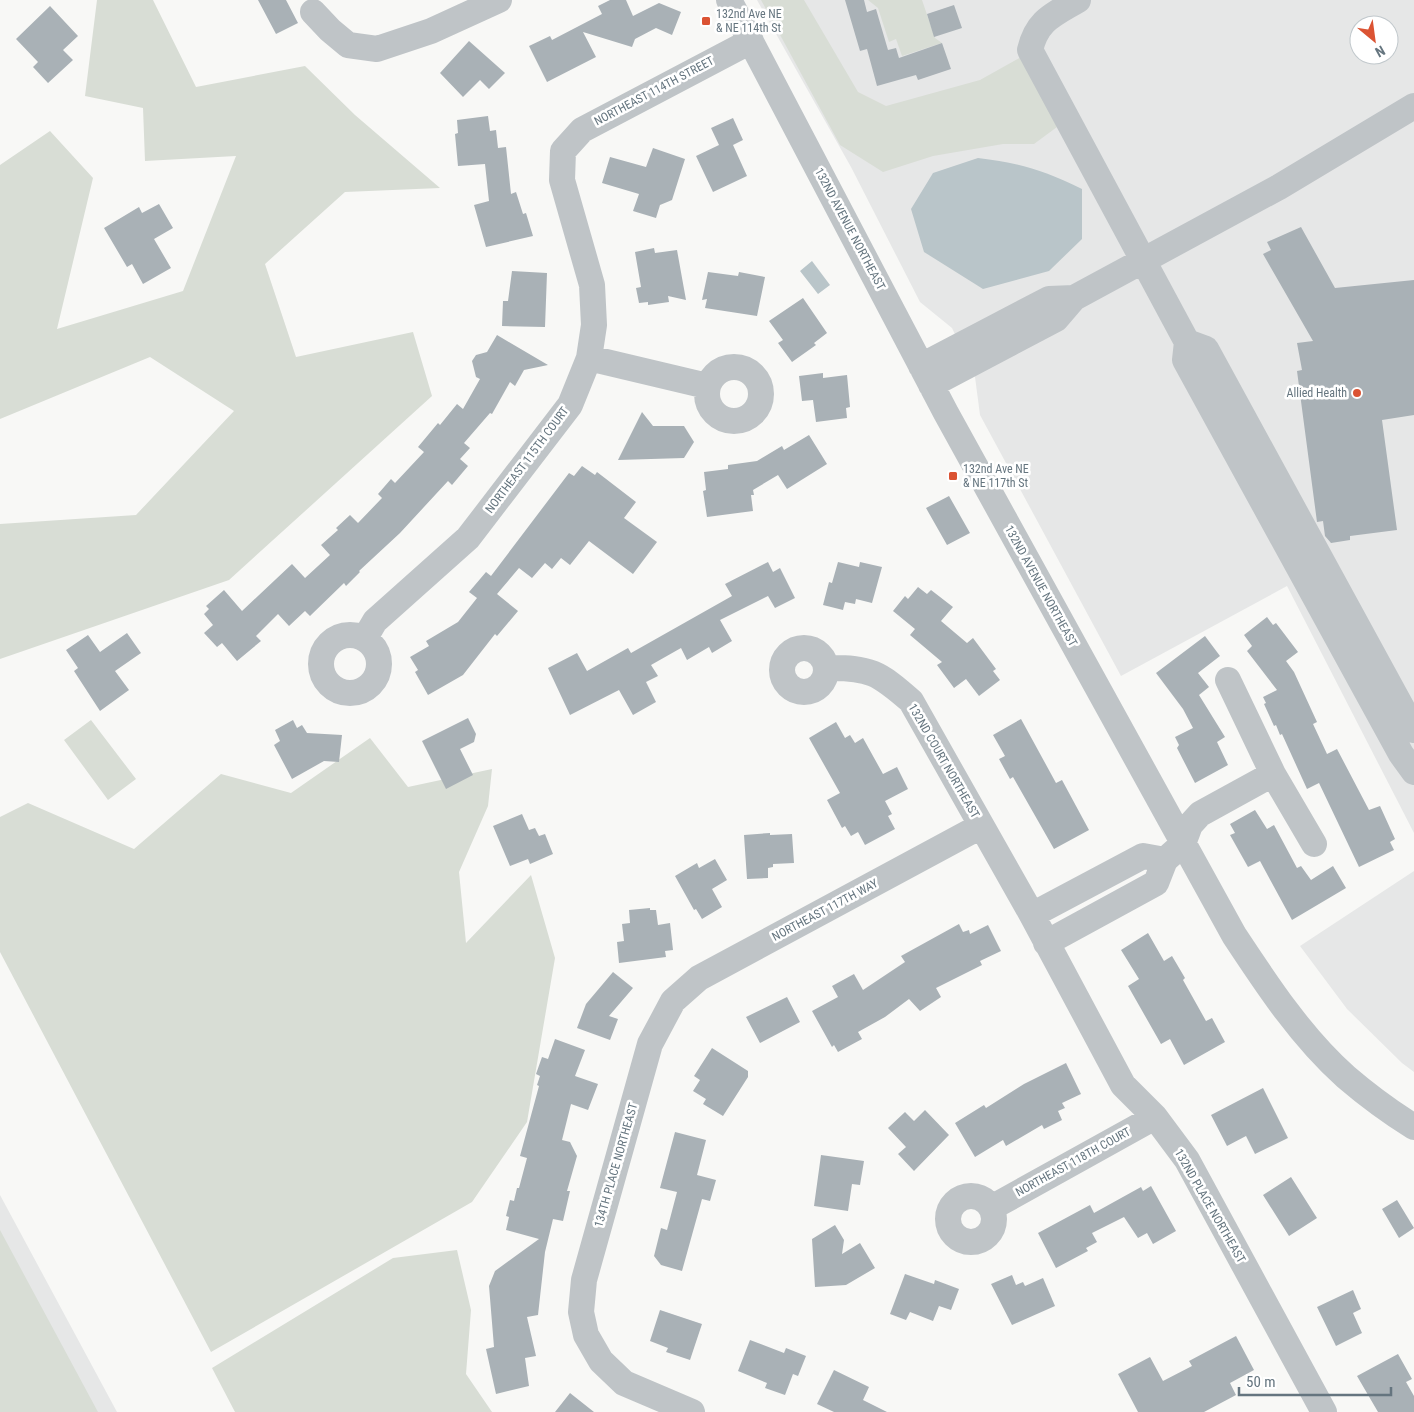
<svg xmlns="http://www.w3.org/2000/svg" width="1414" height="1412" font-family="'Roboto Condensed',sans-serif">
<rect width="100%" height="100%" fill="#f8f8f6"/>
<!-- built -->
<path fill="#e6e7e7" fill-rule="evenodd" d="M 757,0 L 1414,0 L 1414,833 L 1287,586 L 1121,676 L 980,415 L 975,377 L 952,328 L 920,302 L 851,167 ZM 1359,25 L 1389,25 L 1389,55 L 1359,55 Z
M 1414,871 L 1414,1072 L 1402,1063 L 1347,1009 L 1300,946 Z
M 0,1195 L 117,1412 L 0,1412 Z"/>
<!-- green -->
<path fill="#d8ddd5" d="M 97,0 L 153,0 L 196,87 L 305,66 L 355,115 L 440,188 L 345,192 L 265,264 L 296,357 L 413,332 L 432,396 L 229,580 L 0,659 L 0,524 L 136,515 L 234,411 L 150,357 L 0,419 L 0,165 L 50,131 L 93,178 L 57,329 L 183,291 L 236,156 L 145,161 L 143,108 L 85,96 Z
M 761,0 L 804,0 L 858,92 L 886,106 L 980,80 L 1023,56 L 1057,127 L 1034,144 L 1003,144 L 933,156 L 883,172 L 840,145 Z
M 868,0 L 922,0 L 935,38 L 942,43 L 902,56 L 896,39 L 889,42 L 878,8 Z
M 91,720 L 136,779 L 108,800 L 64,740 Z
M 370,738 L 408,787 L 492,769 L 488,806 L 459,872 L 466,943 L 531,875 L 555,958 L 527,1122 L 472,1202 L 211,1352 L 0,952 L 0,817 L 28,803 L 134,849 L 221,774 L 291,793 Z
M 0,1230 L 98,1412 L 0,1412 Z
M 457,1250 L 471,1310 L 466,1374 L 492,1412 L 235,1412 L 212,1368 L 393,1258 Z"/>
<!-- water -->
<path fill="#b9c5c9" d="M 978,158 C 1020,163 1043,170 1082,189 L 1082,239 L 1049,271 L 983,289 L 924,252 L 911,209 L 933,173 Z
M 812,261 L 830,285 L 818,294 L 800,271 Z"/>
<!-- building -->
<path fill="#a9b1b6" d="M 258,0 L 286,0 L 298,23 L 276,34 Z
M 610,0 L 626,0 L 633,16 L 659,3 L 681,12 L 672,35 L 656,28 L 635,39 L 632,47 L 583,32 L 596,57 L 547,82 L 529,46 L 550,36 L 552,40 L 602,14 L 598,6 Z
M 845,0 L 864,0 L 867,12 L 876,9 L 888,50 L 896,48 L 899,58 L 942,43 L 951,69 L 918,80 L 916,75 L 877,86 L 867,49 L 860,51 Z
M 954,5 L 962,28 L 934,37 L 927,14 Z
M 50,6 L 78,36 L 63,50 L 73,60 L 48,83 L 33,67 L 38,62 L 16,39 Z
M 469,41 L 505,73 L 489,89 L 480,80 L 463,97 L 440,73 Z
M 488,116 L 490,131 L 496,130 L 498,148 L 506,147 L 511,194 L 516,192 L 523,214 L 526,213 L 533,236 L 486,247 L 474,205 L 489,201 L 485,164 L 458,166 L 455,134 L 458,133 L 457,120 Z
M 733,118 L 743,140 L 733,145 L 747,176 L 713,192 L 696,156 L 719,145 L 711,128 Z
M 653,148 L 685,159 L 672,200 L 660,205 L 656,218 L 633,211 L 639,194 L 602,183 L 610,157 L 646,167 Z
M 159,204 L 173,228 L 154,239 L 171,268 L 143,284 L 132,264 L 127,267 L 104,228 L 139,207 L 142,213 Z
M 1301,227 L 1335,288 L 1414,280 L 1414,415 L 1382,420 L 1397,530 L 1350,536 L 1350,540 L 1331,543 L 1325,536 L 1323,521 L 1317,522 L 1297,371 L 1302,370 L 1297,343 L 1313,341 L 1263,254 L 1271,250 L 1267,242 Z
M 654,248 L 655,253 L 677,250 L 686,300 L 668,296 L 669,302 L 648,305 L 648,302 L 639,303 L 636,288 L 641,287 L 635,252 Z
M 512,271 L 547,273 L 545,327 L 502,326 L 503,301 L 508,301 Z
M 708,272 L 738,276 L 739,272 L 765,277 L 757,316 L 705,308 L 707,299 L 702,300 Z
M 803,298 L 827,333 L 814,343 L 816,345 L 792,362 L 778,343 L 783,340 L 769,321 Z
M 497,335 L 548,365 L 524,370 L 515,386 L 510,382 L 492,414 L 490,413 L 464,443 L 470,448 L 460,459 L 468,466 L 452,485 L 448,481 L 400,533 L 359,571 L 360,572 L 346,586 L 344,583 L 310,616 L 305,611 L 289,626 L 278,614 L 256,636 L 261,641 L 237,661 L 222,643 L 217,647 L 204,633 L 213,625 L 204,614 L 209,609 L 206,606 L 224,590 L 242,611 L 292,564 L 305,578 L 330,555 L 321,545 L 338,530 L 336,528 L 350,515 L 358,523 L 382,498 L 378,494 L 391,479 L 395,483 L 424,452 L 418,447 L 438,423 L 440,425 L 457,404 L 463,409 L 480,379 L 476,377 L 472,361 L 476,355 L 487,352 Z
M 823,373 L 823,378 L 847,375 L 850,407 L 846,408 L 847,418 L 816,422 L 813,400 L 802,401 L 799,376 Z
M 642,412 L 653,426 L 684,426 L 694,442 L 684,458 L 618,460 Z
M 809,435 L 827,464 L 787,489 L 778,475 L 753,490 L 754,495 L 751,495 L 753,511 L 707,517 L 703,491 L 706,490 L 704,472 L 728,469 L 728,465 L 757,461 L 782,446 L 784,450 Z
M 582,466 L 595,475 L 597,472 L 636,502 L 624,518 L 657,542 L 633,574 L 589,541 L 570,565 L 561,558 L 552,569 L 545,563 L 532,578 L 519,568 L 497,594 L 518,611 L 497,636 L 495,634 L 463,675 L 428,695 L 415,672 L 418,670 L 410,657 L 429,646 L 426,641 L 458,622 L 477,598 L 469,592 L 486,572 L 491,576 L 569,473 L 574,476 Z
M 949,496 L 970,533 L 947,545 L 926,508 Z
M 768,562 L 773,572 L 780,568 L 795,598 L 775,608 L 768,596 L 720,620 L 732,641 L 712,653 L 709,647 L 687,660 L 681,648 L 651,665 L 658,676 L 646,682 L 656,702 L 633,715 L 619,690 L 570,715 L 548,668 L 577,653 L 587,671 L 628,648 L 631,653 L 732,596 L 725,584 Z
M 838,562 L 859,567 L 860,562 L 882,567 L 872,603 L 856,599 L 855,604 L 845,602 L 843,610 L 823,605 L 829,582 L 832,583 Z
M 918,587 L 927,594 L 931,590 L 953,607 L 941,621 L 967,643 L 973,638 L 996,669 L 993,671 L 1000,680 L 979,696 L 966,679 L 954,688 L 937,665 L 942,662 L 910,635 L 915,629 L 893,611 L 905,596 L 908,599 Z
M 1267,617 L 1273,625 L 1276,623 L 1298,652 L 1286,661 L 1294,672 L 1317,722 L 1313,724 L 1327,754 L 1337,749 L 1369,810 L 1380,806 L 1395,839 L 1390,842 L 1394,850 L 1359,867 L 1319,783 L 1307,789 L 1282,734 L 1280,735 L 1276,725 L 1274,726 L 1264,704 L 1266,703 L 1263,697 L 1277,690 L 1247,651 L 1252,646 L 1244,635 Z
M 127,633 L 141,653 L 115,671 L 129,690 L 100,711 L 74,671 L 78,668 L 66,650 L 88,635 L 100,652 Z
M 1205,636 L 1220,656 L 1198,673 L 1209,687 L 1199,695 L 1225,737 L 1217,742 L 1228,765 L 1195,783 L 1177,748 L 1179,745 L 1175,737 L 1193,728 L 1183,709 L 1156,673 Z
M 468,718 L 476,734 L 474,742 L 460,749 L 473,775 L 446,789 L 422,741 Z
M 1021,719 L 1056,783 L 1062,780 L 1089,830 L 1054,849 L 1013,777 L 1010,779 L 999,759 L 1005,756 L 993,735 Z
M 293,720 L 297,728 L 302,725 L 307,733 L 342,735 L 339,762 L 324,761 L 292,779 L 274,745 L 280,741 L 275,730 Z
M 836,722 L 845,738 L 850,735 L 855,743 L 863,738 L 883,774 L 897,767 L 908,789 L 885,801 L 892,814 L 888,816 L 895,829 L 865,845 L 858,832 L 851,836 L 845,826 L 842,828 L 827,800 L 840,793 L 809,738 Z
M 1255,810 L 1267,829 L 1274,825 L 1297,868 L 1301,866 L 1311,880 L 1333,866 L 1346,888 L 1292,920 L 1260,861 L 1248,867 L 1230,835 L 1235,833 L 1230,824 Z
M 522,814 L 529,830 L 535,828 L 539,836 L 545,834 L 553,854 L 530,864 L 528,859 L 510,866 L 493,826 Z
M 770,833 L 770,835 L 792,834 L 794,863 L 773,864 L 773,867 L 768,868 L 768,878 L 747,879 L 744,835 Z
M 715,859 L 727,880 L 712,889 L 722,907 L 702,919 L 696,909 L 694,910 L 675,876 L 697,863 L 699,868 Z
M 650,908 L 650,910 L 656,910 L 658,925 L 670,923 L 673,950 L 665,951 L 666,957 L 619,963 L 617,942 L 624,941 L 622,924 L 630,923 L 629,910 Z
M 959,924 L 963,932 L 969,930 L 970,934 L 988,925 L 1001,951 L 980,961 L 982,965 L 936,988 L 941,997 L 920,1011 L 909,999 L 885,1017 L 858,1032 L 862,1039 L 838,1052 L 834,1045 L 832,1047 L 812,1011 L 838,997 L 832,986 L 854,974 L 863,990 L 905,962 L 901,956 Z
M 1148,933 L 1164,961 L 1172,956 L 1185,978 L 1183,980 L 1206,1021 L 1212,1018 L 1225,1042 L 1184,1065 L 1170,1039 L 1161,1044 L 1128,986 L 1139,979 L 1121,950 Z
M 613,972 L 633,988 L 609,1016 L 618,1019 L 610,1040 L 577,1028 L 586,1004 Z
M 787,997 L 800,1022 L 760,1043 L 746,1017 Z
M 555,1039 L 585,1050 L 575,1076 L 598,1084 L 588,1110 L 571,1104 L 562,1140 L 570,1142 L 577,1156 L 567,1191 L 570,1191 L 563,1221 L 553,1219 L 545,1252 L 538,1315 L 527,1317 L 536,1356 L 525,1358 L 529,1386 L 496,1394 L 486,1349 L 494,1347 L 489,1286 L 495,1271 L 539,1239 L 506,1230 L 509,1217 L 506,1216 L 510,1200 L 514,1201 L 517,1188 L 519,1188 L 527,1158 L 520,1156 L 539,1086 L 537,1085 L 540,1076 L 536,1074 L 542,1057 L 548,1059 Z
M 712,1048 L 748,1071 L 748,1077 L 723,1116 L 703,1104 L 706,1099 L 693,1091 L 700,1080 L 694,1076 Z
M 1066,1063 L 1081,1094 L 1062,1103 L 1065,1108 L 1058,1111 L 1062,1120 L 1044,1129 L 1042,1125 L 1006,1146 L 1003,1140 L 975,1157 L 955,1123 L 984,1105 L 986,1108 L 1024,1084 Z
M 1263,1088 L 1288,1138 L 1255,1154 L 1246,1136 L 1227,1146 L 1211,1115 Z
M 925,1110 L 949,1135 L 914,1171 L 898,1154 L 906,1147 L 888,1128 L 905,1112 L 914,1121 Z
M 675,1132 L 706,1140 L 697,1175 L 716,1180 L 710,1201 L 702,1199 L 682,1271 L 661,1265 L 654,1256 L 661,1228 L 667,1230 L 677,1192 L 660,1188 Z
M 821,1155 L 864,1161 L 860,1185 L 852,1184 L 848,1211 L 814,1206 Z
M 1291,1177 L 1317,1218 L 1289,1236 L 1263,1195 Z
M 1151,1186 L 1176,1231 L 1153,1244 L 1147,1233 L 1138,1238 L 1124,1217 L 1092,1233 L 1097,1242 L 1086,1248 L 1088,1251 L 1056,1268 L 1038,1233 L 1090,1205 L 1094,1213 L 1141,1187 L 1143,1191 Z
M 1397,1200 L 1414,1228 L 1399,1238 L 1382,1209 Z
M 835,1225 L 844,1240 L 842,1254 L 860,1243 L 875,1268 L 846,1285 L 815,1287 L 812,1239 Z
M 905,1274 L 934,1284 L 935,1280 L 959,1289 L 951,1310 L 939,1306 L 933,1321 L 910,1312 L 906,1320 L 890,1314 Z
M 1012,1275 L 1016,1285 L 1023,1282 L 1025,1286 L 1043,1278 L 1055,1306 L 1012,1325 L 991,1284 Z
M 1353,1290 L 1361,1309 L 1353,1313 L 1362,1333 L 1336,1346 L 1317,1307 Z
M 660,1310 L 702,1324 L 690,1360 L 666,1352 L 668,1348 L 650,1341 Z
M 1236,1336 L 1254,1370 L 1230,1383 L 1236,1395 L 1204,1412 L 1138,1412 L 1118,1374 L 1150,1357 L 1163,1381 L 1192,1366 L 1189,1361 Z
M 750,1340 L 784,1353 L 786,1348 L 806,1356 L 798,1376 L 793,1374 L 785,1395 L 765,1388 L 767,1383 L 738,1371 Z
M 1398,1354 L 1412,1379 L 1406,1382 L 1414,1396 L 1414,1412 L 1378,1412 L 1357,1376 Z
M 834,1370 L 869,1387 L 863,1400 L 887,1412 L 834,1412 L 817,1404 Z
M 570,1393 L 594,1412 L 555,1412 Z"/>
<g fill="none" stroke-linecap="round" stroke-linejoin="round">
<!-- minor -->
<path stroke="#bfc4c7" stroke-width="26" d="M 729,0 L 946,413 L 1234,935 C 1267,985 1301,1037 1346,1077 C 1367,1095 1390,1112 1414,1127
M 1078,0 C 1053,15 1037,20 1030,50 L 1187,342 L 1185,360 L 1401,754 L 1414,772
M 313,12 L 330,30 L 348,45 L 377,49 L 431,31 L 499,0
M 1074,298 L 1279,187 L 1414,106
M 1187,342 L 1206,349 L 1414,730
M 589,358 L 594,325 L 592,285 L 562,180 L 563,151 L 582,130 L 751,41
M 921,366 L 1049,299 L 1074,298 L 1056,319 L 931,385
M707 394a27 27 0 1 1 54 0a27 27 0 1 1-54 0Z
M321 664a29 29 0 1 1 58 0a29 29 0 1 1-58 0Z
M 365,638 L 375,621 L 468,538 L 570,405 L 589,358 L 707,386
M782 670a22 22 0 1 1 44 0a22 22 0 1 1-44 0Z
M 826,668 C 870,667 879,673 911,701 L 1032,915 L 1123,1085 L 1155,1117 L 1187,1160 L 1324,1412
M 1228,680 L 1273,774 L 1314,844
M 1032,915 L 1143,856 L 1165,860
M 1046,943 L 1156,883 L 1165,860 L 1183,844 L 1190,825 L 1200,814 L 1273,774
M948 1219a23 23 0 1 1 46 0a23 23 0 1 1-46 0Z
M 991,1208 L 1155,1117
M 692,1412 L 624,1383 L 601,1361 L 586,1335 L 581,1312 L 584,1280 L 650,1044 L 673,1001 L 699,978 L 981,826"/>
</g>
<!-- markers -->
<g fill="#db5333" stroke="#fff" stroke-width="2">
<rect x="701" y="16" width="10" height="10" rx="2.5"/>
<circle cx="1357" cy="393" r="5"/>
<rect x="948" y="471" width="10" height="10" rx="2.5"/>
</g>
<g text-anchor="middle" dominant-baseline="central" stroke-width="5" stroke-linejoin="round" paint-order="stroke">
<!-- poi labels -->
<g font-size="12" fill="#65757f" stroke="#fff" text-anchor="start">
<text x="716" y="14">132nd Ave NE<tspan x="716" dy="14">&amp; NE 114th St</tspan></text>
<text x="1347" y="393" text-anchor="end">Allied Health</text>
<text x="963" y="469">132nd Ave NE<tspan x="963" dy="14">&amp; NE 117th St</tspan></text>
</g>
<!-- street labels -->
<g font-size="12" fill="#65757f" stroke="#fff">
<text transform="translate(654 91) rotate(-28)">NORTHEAST 114TH STREET</text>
<text transform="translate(850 229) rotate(62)">132ND AVENUE NORTHEAST</text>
<text transform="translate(527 460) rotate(-53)">NORTHEAST 115TH COURT</text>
<text transform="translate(1041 586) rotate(61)">132ND AVENUE NORTHEAST</text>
<text transform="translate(944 761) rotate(60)">132ND COURT NORTHEAST</text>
<text transform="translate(825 910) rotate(-28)">NORTHEAST 117TH WAY</text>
<text transform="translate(1073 1162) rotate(-29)">NORTHEAST 118TH COURT</text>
<text transform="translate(616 1165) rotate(-74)">134TH PLACE NORTHEAST</text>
<text transform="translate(1210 1206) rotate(60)">132ND PLACE NORTHEAST</text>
</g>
</g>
<!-- north arrow -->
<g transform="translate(1374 40) rotate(151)"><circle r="24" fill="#ffffff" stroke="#c1c8cc"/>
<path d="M0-4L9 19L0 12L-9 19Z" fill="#db5333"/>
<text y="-8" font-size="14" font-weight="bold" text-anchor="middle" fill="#65757f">N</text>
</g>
<!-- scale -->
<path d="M1239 1387v8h152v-8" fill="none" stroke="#65757f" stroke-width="2.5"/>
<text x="1246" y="1387" font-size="15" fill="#65757f" stroke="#ffffff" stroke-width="4" paint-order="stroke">50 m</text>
</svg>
